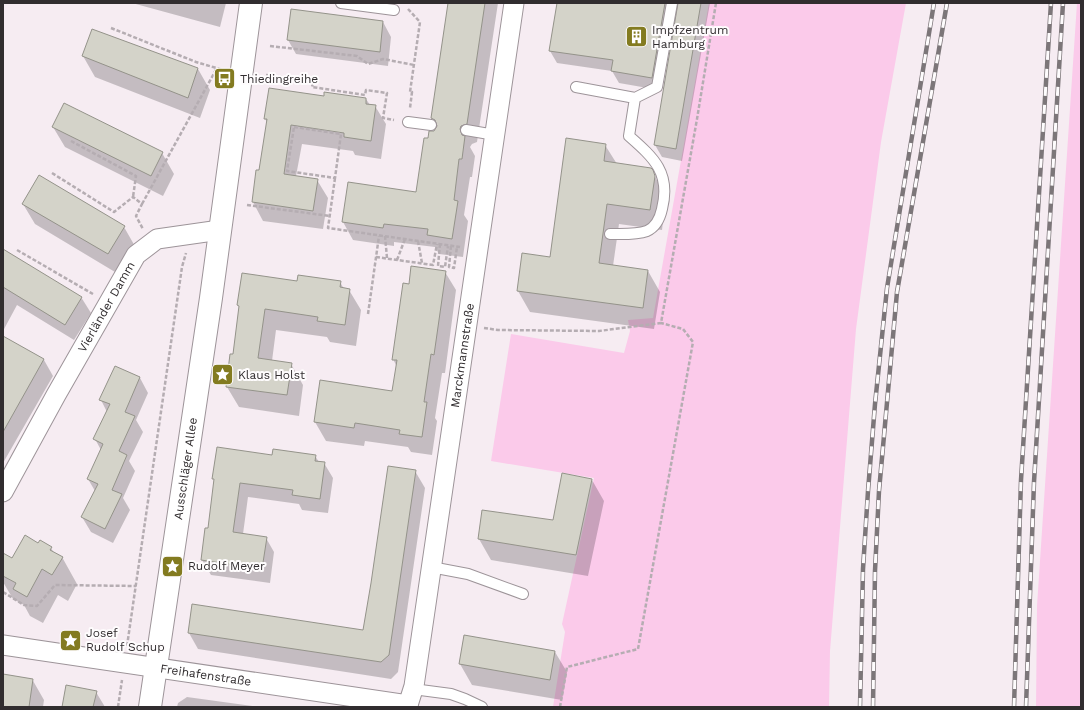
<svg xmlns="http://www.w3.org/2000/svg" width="1084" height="710" font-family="'Work Sans',sans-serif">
<rect width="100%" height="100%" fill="#f6ecf2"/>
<!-- green -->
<path fill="#fbcaea" d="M 709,3 L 906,3 L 881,142 L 856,329 L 830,651 L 829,707 L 553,707 L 565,632 L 562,624 L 594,478 L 491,461 L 511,334 L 624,353 L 630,331 L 628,320 L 653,318 Z
M 1077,3 L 1081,3 L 1081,707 L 1036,707 L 1037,606 Z"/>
<!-- shadow -->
<path fill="#0003" d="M 132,3 L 226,3 L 220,27 Z
M 449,3 L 498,3 L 477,142 L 472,144 L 470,147 L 475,156 L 472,177 L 470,177 L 464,215 L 468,221 L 463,257 L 439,254 L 435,247 L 394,242 L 394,246 L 353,240 L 343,222 L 417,193 L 429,139 L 437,128 L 432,118 Z
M 558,3 L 710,3 L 682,161 L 662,157 L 655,145 L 679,9 L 676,9 L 672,14 L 659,90 L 619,83 L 612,71 L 557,63 L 550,51 Z
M 383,22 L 391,37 L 388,66 L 296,54 L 288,40 Z
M 93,30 L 198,69 L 210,90 L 200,118 L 95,77 L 83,56 Z
M 325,97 L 366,99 L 370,105 L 375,106 L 386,124 L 381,159 L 355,155 L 353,151 L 302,144 L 296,176 L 317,180 L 328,198 L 323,229 L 263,221 L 253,202 L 257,171 L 260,171 L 267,122 L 265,119 Z
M 53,127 L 162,153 L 174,174 L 163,196 L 65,147 Z
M 605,145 L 617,164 L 652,171 L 666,197 L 662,230 L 619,224 L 613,266 L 648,271 L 660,292 L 654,329 L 530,312 L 518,291 L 551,258 Z
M 23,204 L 124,227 L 136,248 L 120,275 L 35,224 Z
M 3,254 L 81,297 L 91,313 L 74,340 L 17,305 L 3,331 Z
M 445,272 L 456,290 L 445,373 L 442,373 L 435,418 L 437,421 L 432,455 L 411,452 L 408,447 L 365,441 L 364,446 L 326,441 L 315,422 L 393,392 L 397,367 L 393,359 L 410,285 Z
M 298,282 L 340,282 L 344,289 L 349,290 L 361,310 L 356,346 L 330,342 L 327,337 L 276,330 L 272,361 L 291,364 L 303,385 L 299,416 L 239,407 L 227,387 L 234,355 L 240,308 Z
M 3,337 L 44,360 L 53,376 L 3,463 Z
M 116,367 L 140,378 L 148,393 L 136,420 L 143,432 L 129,461 L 135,471 L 123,498 L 130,510 L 113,543 L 91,532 L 82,517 L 95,491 L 88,479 L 101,450 L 95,439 L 107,412 L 101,400 Z
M 273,456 L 315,456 L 319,462 L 324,463 L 333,478 L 328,513 L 302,510 L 299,504 L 248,497 L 243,534 L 266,538 L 274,552 L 270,583 L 211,575 L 202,560 L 206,529 L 209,529 L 215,481 L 214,479 Z
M 415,471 L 425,488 L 398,672 L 391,679 L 198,649 L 189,633 L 364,631 Z
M 592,480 L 604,501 L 588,576 L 491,560 L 479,539 L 483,511 L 554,521 Z
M 39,544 L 51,548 L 54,553 L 62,557 L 77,584 L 68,601 L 58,595 L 43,623 L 30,616 L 24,605 L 13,599 L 3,582 L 3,562 L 12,559 Z
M 555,652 L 567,672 L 562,700 L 472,685 L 460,664 Z
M 3,675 L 32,679 L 44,700 L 43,707 L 3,707 Z
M 96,692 L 105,707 L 63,707 Z
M 187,697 L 259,707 L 177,707 L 178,703 Z"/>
<!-- building -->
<path fill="#d4d3c9" stroke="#94938a" d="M 448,3 L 485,3 L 467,124 L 461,126 L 460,129 L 462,135 L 465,136 L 462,159 L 459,159 L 454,200 L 458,201 L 452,239 L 427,235 L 428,229 L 384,224 L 383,228 L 342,222 L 348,182 L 416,192 L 424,138 L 428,138 L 429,131 L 434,131 L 437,126 L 435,120 L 431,118 Z
M 557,3 L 665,3 L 652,78 L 611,71 L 613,60 L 549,51 Z
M 678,3 L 701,3 L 676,149 L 654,145 Z
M 291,9 L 383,21 L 380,52 L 287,40 Z
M 92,29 L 198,68 L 188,98 L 82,56 Z
M 269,88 L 324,96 L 324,92 L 366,98 L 366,104 L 376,105 L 371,141 L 344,137 L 344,133 L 291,125 L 284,174 L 318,179 L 313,211 L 252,202 L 256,170 L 259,170 L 267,119 L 264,119 Z
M 64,103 L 163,152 L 151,176 L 52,127 Z
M 566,138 L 606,144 L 604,161 L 651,168 L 653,170 L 655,176 L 650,210 L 607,204 L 599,263 L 648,270 L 643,308 L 517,291 L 522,253 L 550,257 Z
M 39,175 L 125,226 L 108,254 L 22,204 Z
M 3,249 L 82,297 L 65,325 L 3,287 Z
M 411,266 L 446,271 L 434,355 L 431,354 L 424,402 L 427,402 L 422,437 L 399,434 L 400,430 L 355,423 L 354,428 L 314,422 L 320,380 L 392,391 L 397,360 L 392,360 L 403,283 L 409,284 Z
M 242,273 L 297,281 L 298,275 L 341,281 L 340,287 L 350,289 L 345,325 L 317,321 L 318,317 L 265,309 L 258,358 L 292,363 L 287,395 L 226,387 L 230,354 L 233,354 L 239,306 L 237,305 Z
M 3,336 L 44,359 L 3,432 Z
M 115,366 L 140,377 L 125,412 L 135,416 L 119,451 L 127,455 L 112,490 L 122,494 L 105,529 L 81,517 L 98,484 L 87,479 L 103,444 L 93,439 L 110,404 L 99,400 Z
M 217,447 L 272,455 L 273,449 L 316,455 L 315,461 L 325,462 L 320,499 L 292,495 L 293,490 L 240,483 L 233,532 L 267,537 L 262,569 L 201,560 L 205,528 L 208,528 L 214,479 L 212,479 Z
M 388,466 L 416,470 L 389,655 L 381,662 L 188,633 L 192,604 L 363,630 L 371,583 Z
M 562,473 L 592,479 L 576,555 L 478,539 L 482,510 L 553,520 Z
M 25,535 L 38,543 L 40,540 L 52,547 L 50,550 L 63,557 L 52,575 L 42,569 L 27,597 L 13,589 L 16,583 L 3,576 L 3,553 L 12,558 Z
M 464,635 L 555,651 L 550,680 L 459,664 Z
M 3,674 L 33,679 L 29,707 L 3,707 Z
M 66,685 L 97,691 L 93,707 L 62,707 Z"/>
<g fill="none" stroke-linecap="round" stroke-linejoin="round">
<defs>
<path id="service" d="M 341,3 L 394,10
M 576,87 L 635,98 L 657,87 L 672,3
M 408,122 L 431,125
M 466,130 L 495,135
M 610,234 C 622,234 636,235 647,231 C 656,227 660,218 662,209 C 671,173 654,158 629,136 L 635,98
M 431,567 L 468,574 L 523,594
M 413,689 L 451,694 L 465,699 L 482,707"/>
<g id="minor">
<path id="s1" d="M 3,492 L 56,395 L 136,255 L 157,239 L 220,230"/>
<path id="s2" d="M 3,645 L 408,705"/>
<path id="s3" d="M 408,705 L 414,686 L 514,3"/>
</g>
<g id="tertiary">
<path id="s4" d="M 150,707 L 211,298 L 251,3"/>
</g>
</defs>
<!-- service casing -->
<use href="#service" stroke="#9d9499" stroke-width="12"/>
<!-- minor casing -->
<use href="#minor" stroke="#9d9499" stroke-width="21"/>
<!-- tertiary casing -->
<use href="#tertiary" stroke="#9d9499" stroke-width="24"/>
<!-- path -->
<path stroke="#b5adb2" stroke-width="2.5" stroke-dasharray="4 2" stroke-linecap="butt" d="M 408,9 L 420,22 L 410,92 L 412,92 L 410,108
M 111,28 L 196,62 L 223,70
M 270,46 L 357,56 L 368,64 L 383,59 L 414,65
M 266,75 L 313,82 L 312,87 L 365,95 L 366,90 L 387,93 L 383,118 L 394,120
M 294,127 L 341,134 L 335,178 L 287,171 Z
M 71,141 L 136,176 L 133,197
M 52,173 L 114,212 L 133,197 L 142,204 L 136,216 L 143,229
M 335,178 L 328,228 L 460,247
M 142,204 L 217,68
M 247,205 L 330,216
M 385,236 L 387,258
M 418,241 L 422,263
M 440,244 L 438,266 L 445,267 L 448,246
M 451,246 L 449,267 L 454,268 L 457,247
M 17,250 L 93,294
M 376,257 L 433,265 L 437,244
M 397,260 L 405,239
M 368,314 L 379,236
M 484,328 L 498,330 L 599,331 L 661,323 L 697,119 L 716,3
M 3,592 L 24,605 L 37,606 L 55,585 L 136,586
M 127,646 L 182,267 L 186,253
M 118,707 L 122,680
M 560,707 L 567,667 L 638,649 L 693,342 L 683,329 L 661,323"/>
<!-- service -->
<use href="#service" stroke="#fff" stroke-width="10"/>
<!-- minor -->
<use href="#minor" stroke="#fff" stroke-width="19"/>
<!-- tertiary -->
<use href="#tertiary" stroke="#fff" stroke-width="22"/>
<defs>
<path id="rail" d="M 860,707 L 863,569 L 868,491 L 875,404 L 887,288 L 934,3
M 873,707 L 875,571 L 879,491 L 897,292 L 947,3
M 1014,707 L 1021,480 L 1051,3
M 1026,707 L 1034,482 L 1063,3"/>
</defs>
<!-- rail casing -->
<use href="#rail" stroke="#7c7679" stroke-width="4.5"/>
<!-- rail -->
<use href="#rail" stroke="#fefcfd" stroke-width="3" stroke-dasharray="9" stroke-linecap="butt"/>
</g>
<!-- icons -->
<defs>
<symbol id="building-square" viewBox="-11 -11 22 22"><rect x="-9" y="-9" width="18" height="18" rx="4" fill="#837b20" stroke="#fefcfd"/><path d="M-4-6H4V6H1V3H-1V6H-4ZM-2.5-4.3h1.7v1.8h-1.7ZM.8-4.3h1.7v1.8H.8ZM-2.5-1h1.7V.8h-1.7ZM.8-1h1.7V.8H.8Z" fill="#fff"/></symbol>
<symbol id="bus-square" viewBox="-11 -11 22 22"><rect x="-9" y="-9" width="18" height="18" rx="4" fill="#837b20" stroke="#fefcfd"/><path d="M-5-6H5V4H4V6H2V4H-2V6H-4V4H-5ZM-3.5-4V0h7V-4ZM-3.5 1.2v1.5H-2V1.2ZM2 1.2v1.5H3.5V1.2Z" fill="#fff"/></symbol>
<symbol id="sight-square" viewBox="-11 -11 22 22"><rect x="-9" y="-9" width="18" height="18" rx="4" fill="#837b20" stroke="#fefcfd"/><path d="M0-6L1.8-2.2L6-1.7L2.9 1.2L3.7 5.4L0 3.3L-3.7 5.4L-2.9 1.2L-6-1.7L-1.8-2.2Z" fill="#fff"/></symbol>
</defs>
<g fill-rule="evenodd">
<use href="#building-square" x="624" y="24" width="25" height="25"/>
<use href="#bus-square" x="212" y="66" width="25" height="25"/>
<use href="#sight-square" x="210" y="362" width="25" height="25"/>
<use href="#sight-square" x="160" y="554" width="25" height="25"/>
<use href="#sight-square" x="58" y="628" width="25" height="25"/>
</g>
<g text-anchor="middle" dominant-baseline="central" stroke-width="4" stroke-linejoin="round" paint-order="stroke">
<!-- poi labels -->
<g font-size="12" fill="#312d2f" stroke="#fefcfd" text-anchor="start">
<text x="652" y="30">Impfzentrum<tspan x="652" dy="14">Hamburg</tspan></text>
<text x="240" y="79">Thiedingreihe</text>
<text x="238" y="375">Klaus Holst</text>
<text x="188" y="566">Rudolf Meyer</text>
<text x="86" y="633">Josef<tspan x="86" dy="14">Rudolf Schup</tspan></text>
</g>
<!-- street labels -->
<g font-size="12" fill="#312d2f" stroke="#fefcfd">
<text stroke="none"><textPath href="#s1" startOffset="212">Vierländer Damm</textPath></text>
<text stroke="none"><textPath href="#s3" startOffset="354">Marckmannstraße</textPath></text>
<text stroke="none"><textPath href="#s4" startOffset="241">Ausschläger Allee</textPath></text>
<text stroke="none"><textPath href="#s2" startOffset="205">Freihafenstraße</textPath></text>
</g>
</g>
<!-- border -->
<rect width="1084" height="710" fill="none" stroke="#312d2f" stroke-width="8"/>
</svg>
